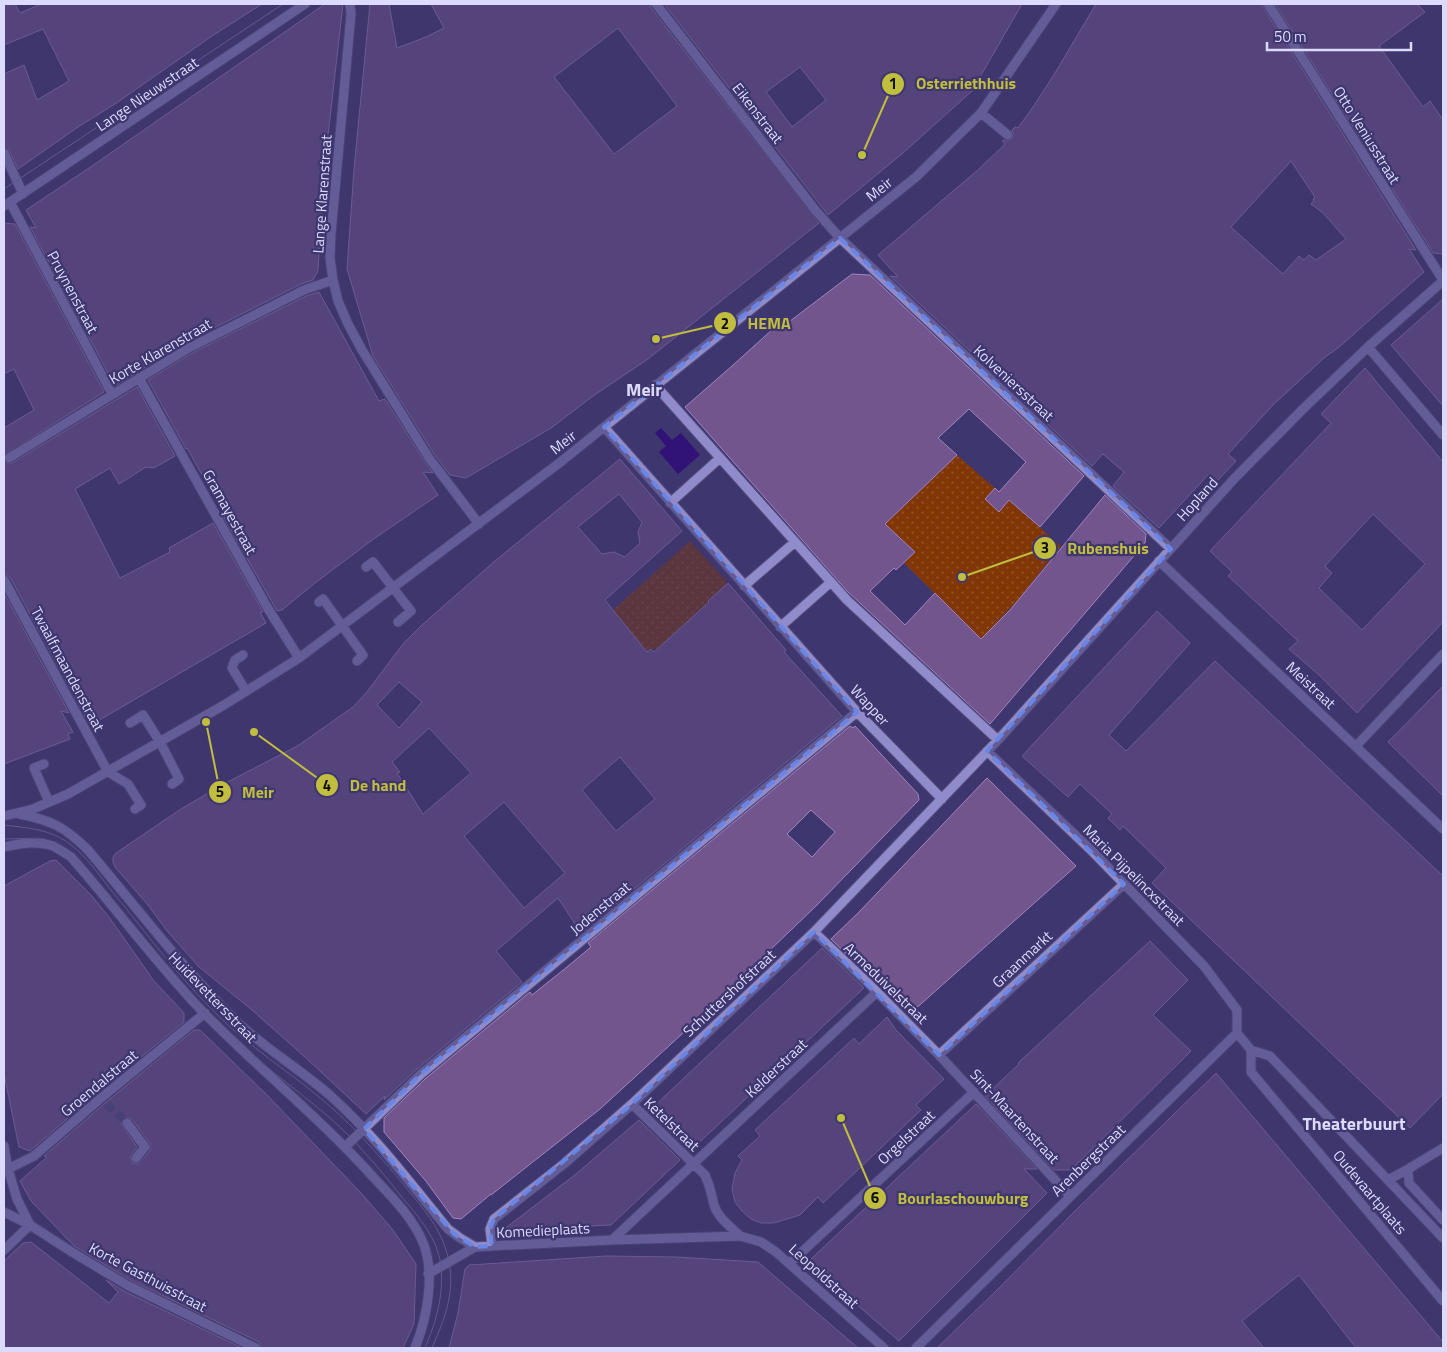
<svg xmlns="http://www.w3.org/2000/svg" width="1447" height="1352" font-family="'Titillium Web',sans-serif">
<defs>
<pattern id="grass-dots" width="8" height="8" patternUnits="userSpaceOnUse" patternTransform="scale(1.25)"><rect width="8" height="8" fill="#803705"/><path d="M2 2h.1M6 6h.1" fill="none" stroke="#91532a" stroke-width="1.8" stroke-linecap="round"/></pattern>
</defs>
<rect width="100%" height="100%" fill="#3e366e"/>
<!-- grass -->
<path fill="url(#grass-dots)" d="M 957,455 L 1061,546 L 1018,600 L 981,639 L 904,563 L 914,551 L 896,535 L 882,527 Z
M 690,541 L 728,583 L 708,601 L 709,602 L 657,649 L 651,649 L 647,652 L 613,610 Z"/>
<!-- water -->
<path fill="#311276" d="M 661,428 L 672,440 L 681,433 L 700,455 L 678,474 L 659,452 L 666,446 L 655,433 Z"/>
<!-- building -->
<path fill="#72558d" stroke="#a284c0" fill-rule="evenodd" d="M 4,4 L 15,4 L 20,13 L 41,4 L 262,4 L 212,36 L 115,104 L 78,127 L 18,169 L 9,150 L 4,147 L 4,74 L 24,65 L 37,100 L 69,81 L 43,29 L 4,45 Z
M 325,4 L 343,4 L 325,162 L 318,271 L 313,280 L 301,284 L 184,343 L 115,386 L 30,227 L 36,228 L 26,210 L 92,166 Z
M 370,4 L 389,4 L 397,48 L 426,37 L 444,28 L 431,4 L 650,4 L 651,8 L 819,223 L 648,359 L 593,396 L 551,428 L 466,478 L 450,475 L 434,454 L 373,356 L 347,269 L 354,169 ZM 618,28 L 677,106 L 614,154 L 554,77 Z
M 664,4 L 1022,4 L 972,91 L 903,153 L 828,215 ZM 800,67 L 826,100 L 792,127 L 766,92 Z
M 1096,4 L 1262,4 L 1263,7 L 1416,250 L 1409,249 L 1424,272 L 1338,348 L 1325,357 L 1274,404 L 1228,454 L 1236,461 L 1216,482 L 1208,475 L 1159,528 L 1113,486 L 1124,472 L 1103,454 L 1092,466 L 890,276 L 898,277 L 878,255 L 979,169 L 1005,144 L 1002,141 L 1004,140 L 1007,141 L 1012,139 L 1014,136 L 1012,130 L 1015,127 L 1018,128 L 1033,107 L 1055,73 ZM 1291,161 L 1315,197 L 1313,199 L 1314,200 L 1311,204 L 1323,213 L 1346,239 L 1316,260 L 1309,255 L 1304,260 L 1299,256 L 1283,274 L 1231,227 Z
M 1275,4 L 1417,4 L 1425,12 L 1379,46 L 1423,107 L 1430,101 L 1443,120 L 1443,254 L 1433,253 Z
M 4,223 L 15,224 L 104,392 L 4,455 L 4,428 L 34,410 L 14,369 L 4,374 Z
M 852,274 L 870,275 L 1084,476 L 1040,527 L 1009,500 L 999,512 L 985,499 L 995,488 L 999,492 L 1026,462 L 969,409 L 938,438 L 957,455 L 885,524 L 915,552 L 896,570 L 894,568 L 870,591 L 905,625 L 935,593 L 981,639 L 1010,610 L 1105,495 L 1146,534 L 1145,543 L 990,724 L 847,591 L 685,407 L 732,366 L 774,328 L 777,331 Z
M 319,292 L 379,401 L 385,399 L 424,461 L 433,473 L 423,472 L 438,495 L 375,538 L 315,583 L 282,610 L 277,611 L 223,516 L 225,516 L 187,448 L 186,449 L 148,380 L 190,354 L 306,296 Z
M 1443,299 L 1443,406 L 1391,345 Z
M 1365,368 L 1443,462 L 1443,622 L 1357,713 L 1319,675 L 1289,649 L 1298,641 L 1228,576 L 1232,572 L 1210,551 L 1331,423 L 1321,414 ZM 1373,514 L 1425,564 L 1362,630 L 1319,588 L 1332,573 L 1325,566 Z
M 137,387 L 175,456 L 154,468 L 146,467 L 119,484 L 110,468 L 75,489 L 120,578 L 170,552 L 169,548 L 213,523 L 263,612 L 260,612 L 266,623 L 96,722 L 86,718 L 10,577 L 4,574 L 4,461 L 9,464 L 12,463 Z
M 620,459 L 682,531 L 605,600 L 647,652 L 651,649 L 654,652 L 709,602 L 708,601 L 728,583 L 786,650 L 784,652 L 842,716 L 581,933 L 558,898 L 496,951 L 522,982 L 417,1069 L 384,1100 L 385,1096 L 366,1114 L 306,1058 L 252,1010 L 199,967 L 167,931 L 148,905 L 115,867 L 113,862 L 113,857 L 116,853 L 181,809 L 222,785 L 299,745 L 353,707 L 366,693 L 403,644 L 423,624 L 496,560 ZM 619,494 L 642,522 L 638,532 L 640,543 L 625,557 L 614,552 L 602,554 L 578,527 ZM 399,682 L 422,702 L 399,728 L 377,705 ZM 429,728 L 471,773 L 423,814 L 397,773 L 400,772 L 392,762 ZM 620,757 L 655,799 L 616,831 L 582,790 ZM 504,802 L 565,873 L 524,908 L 464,836 Z
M 4,593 L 69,713 L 61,711 L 73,732 L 68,734 L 70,739 L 4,764 Z
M 1157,611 L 1190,643 L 1109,735 L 1126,751 L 1215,661 L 1443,876 L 1443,1094 L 1410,1128 L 1152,883 L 1166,868 L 1123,826 L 1120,830 L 1108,818 L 1112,814 L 1080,784 L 1068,797 L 1022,756 Z
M 1443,686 L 1443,796 L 1388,742 Z
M 850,726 L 853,728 L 855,726 L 918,794 L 919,800 L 816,906 L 694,1023 L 600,1109 L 491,1195 L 491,1194 L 461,1219 L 453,1218 L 425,1180 L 384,1132 L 384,1118 L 425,1079 L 530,992 L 532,995 L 567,967 L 591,947 L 588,943 ZM 811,810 L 835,832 L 812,857 L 787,834 Z
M 987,778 L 1076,866 L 913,1011 L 876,977 L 873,980 L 831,939 L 859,912 Z
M 56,860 L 91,895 L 109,917 L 154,981 L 184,1013 L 184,1022 L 97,1093 L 30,1151 L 19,1147 L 4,1074 L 4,886 L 50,861 Z
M 1150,941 L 1188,980 L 1153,1015 L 1191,1051 L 1071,1170 L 1054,1170 L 985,1096 L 1019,1064 L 1018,1063 Z
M 822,948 L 864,988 L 690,1151 L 649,1111 Z
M 887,1017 L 896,1030 L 944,1079 L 916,1105 L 921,1110 L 823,1203 L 818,1197 L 800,1215 L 774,1223 L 761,1223 L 751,1219 L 742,1211 L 735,1202 L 732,1189 L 735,1173 L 742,1160 L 738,1156 L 760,1136 L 755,1130 L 854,1038 L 859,1044 Z
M 194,1030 L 200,1030 L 268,1096 L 362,1194 L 393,1230 L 416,1264 L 414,1324 L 403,1348 L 262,1348 L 259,1342 L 130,1280 L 74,1246 L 31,1201 L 20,1181 L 47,1157 L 44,1156 L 105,1103 ZM 126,1117 L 132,1119 L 151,1145 L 150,1151 L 138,1164 L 132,1163 L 130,1157 L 137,1147 L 121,1124 L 122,1120 Z
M 1216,1073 L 1443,1342 L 1443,1348 L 1356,1348 L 1299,1275 L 1242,1321 L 1264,1348 L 937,1348 L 996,1291 L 1076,1210 Z
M 976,1104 L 1037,1169 L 1024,1169 L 1047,1193 L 899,1341 L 812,1266 L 811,1259 Z
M 639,1120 L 680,1160 L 611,1225 L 503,1230 L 576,1174 Z
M 31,1242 L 109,1303 L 118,1292 L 106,1280 L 124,1291 L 242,1348 L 4,1348 L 4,1261 L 23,1243 Z
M 606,1256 L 676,1257 L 758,1262 L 858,1348 L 449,1348 L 458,1313 L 465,1269 L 469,1265 Z"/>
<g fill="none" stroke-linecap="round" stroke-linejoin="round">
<!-- minor-tunnel -->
<path stroke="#564f83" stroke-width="9" stroke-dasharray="9 4.5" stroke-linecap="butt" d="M 107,1104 L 127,1123"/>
<defs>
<path id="minor" d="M 350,4 L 351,14 L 331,234 L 330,258 L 333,280 L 338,301 L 348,324 L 362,350 L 429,458 L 479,524
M 656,4 L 816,211 L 840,238 L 1171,549
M 1268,4 L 1443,280
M 981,113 L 1008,135
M 4,153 L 23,194
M 10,202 L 112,394
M 4,206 L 305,4
M 1368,347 L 1443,435
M 139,378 L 267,607 L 299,658
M 655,385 L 847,600 L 998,740
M 604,427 L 857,712 L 942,799
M 9,458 L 187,349 L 304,290 L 333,280
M 670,503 L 720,458
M 1159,561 L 1443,829
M 366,567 L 373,562 L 411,611 L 398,622
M 4,580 L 108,772 L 128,784 L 141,805 L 135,809
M 744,586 L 795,542
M 319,602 L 323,599 L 363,655 L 357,661
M 780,627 L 831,582
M 243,655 L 235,660 L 232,668 L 246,691
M 130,723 L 143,715 L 160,742 L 179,779 L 172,784
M 1356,746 L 1443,654
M 987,751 L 1092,851 L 1204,966 L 1237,1010 L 1237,1033
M 44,764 L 34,768 L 49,802
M 19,814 C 51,820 65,827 88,850 C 136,907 182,967 235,1020 C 265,1049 302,1070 333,1098 C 376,1137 411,1184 448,1229 L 460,1238 L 475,1247
M 4,816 L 33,809 L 68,794 L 224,705 L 299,658 L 558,464 L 916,177 L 981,113 L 1056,4
M 4,847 C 19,844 37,840 53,846 C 59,849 65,853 71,857 C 116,908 156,963 203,1012 C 259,1069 321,1119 374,1178 C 393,1198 414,1219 424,1245 C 435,1276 427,1318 415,1348
M 814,932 L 869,984 L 939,1055 L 1070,1196
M 1237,1033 L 1251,1050 L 1251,1072 L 1443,1301
M 1251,1050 L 1270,1056 L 1443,1238
M 939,1055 L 1124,884
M 632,1104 L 705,1175 C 711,1188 711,1193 714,1205 C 718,1218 731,1227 740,1236
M 127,1123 L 145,1147 L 136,1158
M 4,1146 L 8,1169 L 17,1199 L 30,1225
M 345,1147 L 421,1074 L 857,712
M 1443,1148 L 1408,1169 L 1409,1183 L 1443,1220
M 8,1169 L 34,1156 L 101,1098 L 205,1013
M 1388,1180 L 1412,1167
M 4,1212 L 30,1225 L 72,1252 L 127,1285 L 256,1348
M 612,1240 L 877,992
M 492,1246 L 490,1229 L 494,1219 L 565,1163 L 632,1104 L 814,932 L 998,740 L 1233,480 L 1303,409 L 1368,347 L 1443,281
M 4,1250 L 30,1225
M 790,1263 L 974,1092
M 428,1274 L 475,1247 L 492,1246 L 612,1240 L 740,1236 L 761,1242 L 776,1252 L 884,1348
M 916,1348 L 1237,1033"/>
</defs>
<!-- minor casing -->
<use href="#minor" stroke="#595181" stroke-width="11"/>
<!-- minor -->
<use href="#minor" stroke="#908bca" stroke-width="9"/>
<!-- tram -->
<path stroke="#8883b1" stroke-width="1" d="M 4,189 L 283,4
M 4,825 C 28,828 51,829 71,845 C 87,857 99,875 111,890 C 140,925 167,962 198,995 C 215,1013 233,1031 253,1046 C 275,1064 298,1079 319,1097 C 351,1123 377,1153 403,1184 C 417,1201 433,1219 442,1239 C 459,1281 449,1309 432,1348
M 4,839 C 36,838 49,838 75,860 C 121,908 157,966 205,1013 C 243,1052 288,1082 330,1118 C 356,1141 379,1168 401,1196 C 417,1215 435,1235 440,1260 C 445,1291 437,1320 425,1348"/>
</g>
<!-- marked area -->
<path d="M0 0H1447V1352H0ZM 840,238 L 1171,549 L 987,751 L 1124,884 L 939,1055 L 814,932 L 632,1104 L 494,1219 L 490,1229 L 492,1246 L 475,1247 L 454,1234 L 364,1129 L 421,1074 L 857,712 L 604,427 Z" fill="#3e366e" fill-opacity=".55" fill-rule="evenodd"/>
<path fill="none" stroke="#6986e7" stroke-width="4" stroke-dasharray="10 6" stroke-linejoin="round" d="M 840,238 L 1171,549 L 987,751 L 1124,884 L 939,1055 L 814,932 L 632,1104 L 494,1219 L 490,1229 L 492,1246 L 475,1247 L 454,1234 L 364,1129 L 421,1074 L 857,712 L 604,427 Z"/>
<g text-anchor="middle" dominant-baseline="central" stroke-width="4.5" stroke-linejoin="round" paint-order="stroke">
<!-- street labels -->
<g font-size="15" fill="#dcdbfd" stroke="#3e366e">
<text transform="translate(147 94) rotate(-34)">Lange Nieuwstraat</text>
<text transform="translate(758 113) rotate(52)">Eikenstraat</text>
<text transform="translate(1367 135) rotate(58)">Otto Veniusstraat</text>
<text transform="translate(879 189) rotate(-39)">Meir</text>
<text transform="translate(322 194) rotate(-86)">Lange Klarenstraat</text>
<text transform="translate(73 292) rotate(62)">Pruynenstraat</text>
<text transform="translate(160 351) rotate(-30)">Korte Klarenstraat</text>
<text transform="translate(1014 383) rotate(43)">Kolveniersstraat</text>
<text transform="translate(563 442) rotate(-38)">Meir</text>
<text transform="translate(1197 499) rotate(-48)">Hopland</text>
<text transform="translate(230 512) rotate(61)">Gramayestraat</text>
<text transform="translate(68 669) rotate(62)">Twaalfmaandenstraat</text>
<text transform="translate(1311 685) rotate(43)">Meistraat</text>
<text transform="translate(870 705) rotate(47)">Wapper</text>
<text transform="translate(1134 875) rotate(45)">Maria Pijpelincxstraat</text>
<text transform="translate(600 908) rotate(-40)">Jodenstraat</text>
<text transform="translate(1022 959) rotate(-43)">Graanmarkt</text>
<text transform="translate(886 983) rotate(44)">Armeduivelstraat</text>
<text transform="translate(729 993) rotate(-43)">Schuttershofstraat</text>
<text transform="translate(213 997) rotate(46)">Huidevettersstraat</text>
<text transform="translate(776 1068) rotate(-43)">Kelderstraat</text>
<text transform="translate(99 1083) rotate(-40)">Groendalstraat</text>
<text transform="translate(1015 1116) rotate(47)">Sint-Maartenstraat</text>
<text transform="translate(672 1124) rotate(44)">Ketelstraat</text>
<text transform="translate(906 1137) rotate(-43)">Orgelstraat</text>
<text transform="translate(1088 1160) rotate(-44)">Arenbergstraat</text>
<text transform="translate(1370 1192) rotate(50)">Oudevaartplaats</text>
<text transform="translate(543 1230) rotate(-3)">Komedieplaats</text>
<text transform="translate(824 1276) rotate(42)">Leopoldstraat</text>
<text transform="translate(148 1277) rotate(28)">Korte Gasthuisstraat</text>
</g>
<!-- quarter labels -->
<g font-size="18" font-weight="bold" fill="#dcdbfd" stroke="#3e366e">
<text x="644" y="389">Meir</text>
<text x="1354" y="1123">Theaterbuurt</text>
</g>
</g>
<!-- callouts -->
<path fill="none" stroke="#c1bd3f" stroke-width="2" d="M862 155L893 84M656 339L725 323M962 577L1045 548M254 732L327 785M206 722L220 792M841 1118L875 1198"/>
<g fill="#c1bd3f" stroke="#3e366e" stroke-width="2">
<circle cx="862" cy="155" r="5"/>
<circle cx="656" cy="339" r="5"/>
<circle cx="962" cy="577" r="5"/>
<circle cx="254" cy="732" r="5"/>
<circle cx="206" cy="722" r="5"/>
<circle cx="841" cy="1118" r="5"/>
<circle cx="893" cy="84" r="12"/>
<circle cx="725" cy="323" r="12"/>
<circle cx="1045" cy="548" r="12"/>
<circle cx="327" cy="785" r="12"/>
<circle cx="220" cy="792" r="12"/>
<circle cx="875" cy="1198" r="12"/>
</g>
<g font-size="15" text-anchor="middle" font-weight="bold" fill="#111">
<text x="893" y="89">1</text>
<text x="725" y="329">2</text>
<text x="1045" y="553">3</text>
<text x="327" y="791">4</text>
<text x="220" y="797">5</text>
<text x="875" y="1203">6</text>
</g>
<g font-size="16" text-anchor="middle" font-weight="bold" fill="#c1bd3f" stroke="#3e366e" stroke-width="4.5" stroke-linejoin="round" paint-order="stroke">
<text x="966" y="89">Osterriethhuis</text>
<text x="769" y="329">HEMA</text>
<text x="1108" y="554">Rubenshuis</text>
<text x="378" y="791">De hand</text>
<text x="258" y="798">Meir</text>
<text x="963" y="1204">Bourlaschouwburg</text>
</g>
<!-- border -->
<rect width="1447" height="1352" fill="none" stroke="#dcdbfd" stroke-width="10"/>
<!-- scale -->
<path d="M1267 42v8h144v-8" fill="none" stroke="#dcdbfd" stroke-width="2.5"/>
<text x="1274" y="42" font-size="15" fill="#dcdbfd" stroke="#3e366e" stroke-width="4" paint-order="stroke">50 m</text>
</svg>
